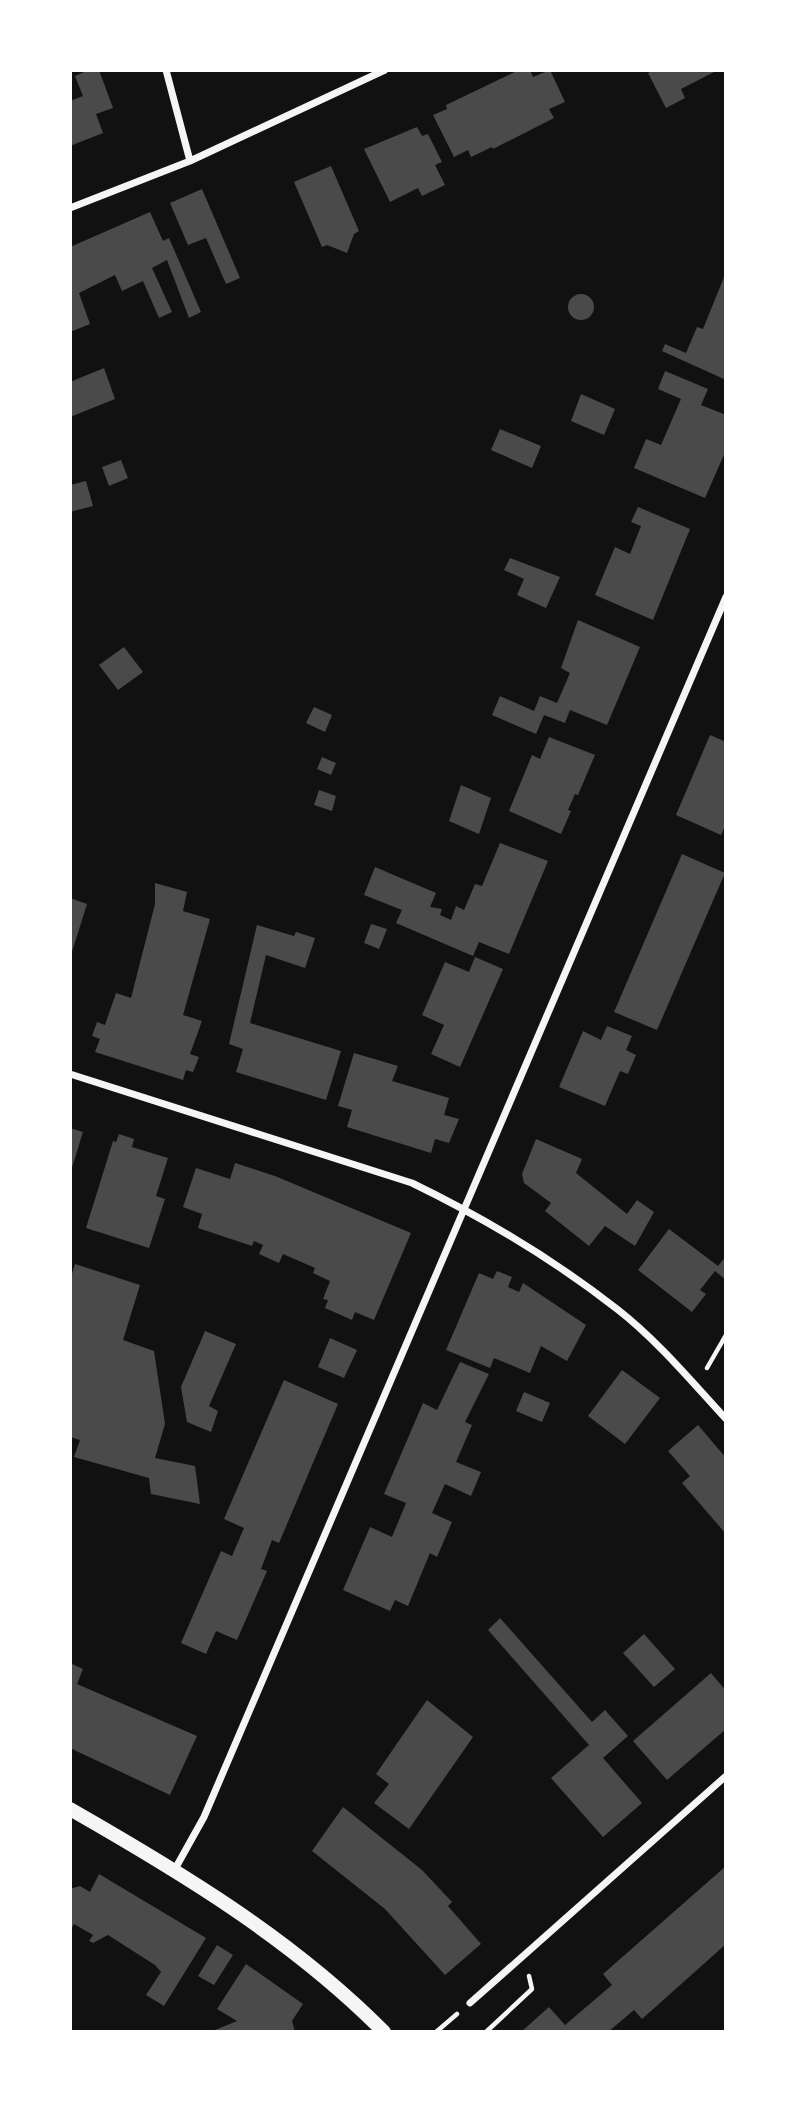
<svg xmlns="http://www.w3.org/2000/svg" width="796" height="2102" font-family="'Zilla Slab',serif">
<rect width="100%" height="100%" fill="#111"/>
<!-- building -->
<path fill="#4a4a4a" d="M 89,70 L 99,70 L 113,108 L 96,114 L 103,133 L 70,146 L 70,101 L 83,96 L 75,76 Z
M 519,70 L 530,70 L 533,77 L 550,70 L 565,102 L 549,109 L 554,118 L 493,149 L 492,147 L 471,157 L 468,150 L 454,157 L 433,115 L 447,109 L 446,105 Z
M 654,70 L 718,70 L 681,89 L 685,98 L 666,108 L 648,73 Z
M 417,127 L 422,136 L 428,134 L 442,162 L 435,165 L 445,185 L 422,196 L 418,188 L 390,202 L 364,149 Z
M 331,166 L 359,231 L 354,234 L 347,253 L 327,245 L 322,247 L 294,182 Z
M 202,189 L 240,278 L 226,284 L 206,238 L 188,245 L 170,203 Z
M 150,212 L 163,241 L 169,238 L 201,312 L 189,318 L 167,260 L 152,268 L 172,312 L 159,318 L 143,281 L 122,291 L 115,275 L 79,293 L 90,324 L 70,332 L 70,247 Z
M 726,272 L 726,380 L 662,351 L 665,344 L 686,353 L 697,327 L 703,329 Z
M568 307a13 13 0 1 1 26 0a13 13 0 1 1-26 0Z
M 104,368 L 115,399 L 70,417 L 70,382 Z
M 665,371 L 708,389 L 701,405 L 726,415 L 726,450 L 705,498 L 634,468 L 646,439 L 661,445 L 681,399 L 658,389 Z
M 581,394 L 615,409 L 604,435 L 571,421 Z
M 500,429 L 541,446 L 532,468 L 491,450 Z
M 121,460 L 128,478 L 109,486 L 102,467 Z
M 86,481 L 93,506 L 70,512 L 70,485 Z
M 638,507 L 690,529 L 653,620 L 595,595 L 615,547 L 630,554 L 641,526 L 631,522 Z
M 510,558 L 560,577 L 546,608 L 517,595 L 524,579 L 504,570 Z
M 578,620 L 640,647 L 607,725 L 570,710 L 565,723 L 544,715 L 536,734 L 492,715 L 500,696 L 534,711 L 540,696 L 557,703 L 570,673 L 561,668 Z
M 124,647 L 143,672 L 118,690 L 99,665 Z
M 314,707 L 332,715 L 325,732 L 306,723 Z
M 710,735 L 726,742 L 726,824 L 721,835 L 676,815 Z
M 549,737 L 595,755 L 578,795 L 575,794 L 568,810 L 571,811 L 561,834 L 509,811 L 532,755 L 540,759 Z
M 322,757 L 336,763 L 331,775 L 317,769 Z
M 461,785 L 491,798 L 479,834 L 449,821 Z
M 319,790 L 336,796 L 332,811 L 314,805 Z
M 500,843 L 548,861 L 509,954 L 479,942 L 473,956 L 396,923 L 402,910 L 364,895 L 375,867 L 436,893 L 430,907 L 442,909 L 440,915 L 451,920 L 456,906 L 464,910 L 475,884 L 482,886 Z
M 682,854 L 725,873 L 657,1030 L 614,1012 Z
M 155,883 L 187,892 L 183,911 L 210,919 L 183,1015 L 202,1021 L 190,1054 L 199,1057 L 193,1072 L 186,1070 L 183,1080 L 95,1052 L 100,1039 L 92,1036 L 97,1022 L 105,1025 L 116,993 L 131,998 L 155,904 Z
M 70,898 L 87,904 L 71,955 L 70,955 Z
M 371,924 L 387,929 L 379,949 L 364,943 Z
M 257,925 L 294,936 L 296,932 L 315,938 L 305,968 L 266,955 L 250,1023 L 341,1051 L 326,1100 L 236,1072 L 243,1049 L 229,1044 Z
M 475,957 L 503,969 L 460,1067 L 431,1054 L 444,1025 L 422,1015 L 445,962 L 469,972 Z
M 607,1026 L 632,1036 L 626,1050 L 636,1055 L 628,1074 L 620,1071 L 605,1106 L 559,1087 L 583,1031 L 601,1040 Z
M 354,1053 L 398,1066 L 392,1081 L 449,1098 L 444,1115 L 459,1119 L 449,1143 L 435,1139 L 431,1153 L 347,1127 L 352,1110 L 338,1106 Z
M 70,1128 L 83,1132 L 71,1171 L 70,1171 Z
M 119,1134 L 134,1139 L 132,1147 L 168,1158 L 156,1196 L 165,1199 L 149,1248 L 86,1228 L 113,1141 L 116,1142 Z
M 536,1139 L 582,1159 L 576,1173 L 627,1214 L 637,1200 L 654,1212 L 635,1246 L 605,1226 L 589,1246 L 545,1211 L 551,1203 L 524,1183 L 522,1174 Z
M 235,1163 L 275,1176 L 411,1233 L 374,1320 L 355,1312 L 352,1320 L 325,1308 L 328,1300 L 323,1299 L 330,1281 L 313,1273 L 315,1268 L 283,1254 L 279,1263 L 259,1254 L 263,1245 L 254,1241 L 252,1246 L 198,1228 L 202,1214 L 183,1207 L 196,1168 L 230,1179 Z
M 669,1229 L 718,1266 L 726,1256 L 726,1280 L 715,1271 L 700,1290 L 706,1294 L 692,1312 L 638,1270 Z
M 75,1264 L 140,1285 L 123,1340 L 154,1351 L 165,1424 L 155,1458 L 195,1466 L 200,1504 L 151,1494 L 149,1478 L 74,1457 L 80,1440 L 70,1437 L 70,1280 Z
M 497,1271 L 512,1277 L 508,1287 L 519,1292 L 523,1283 L 586,1325 L 567,1361 L 541,1346 L 530,1373 L 494,1358 L 490,1368 L 446,1350 L 479,1273 L 493,1279 Z
M 205,1331 L 236,1344 L 209,1406 L 218,1411 L 211,1432 L 187,1422 L 181,1387 Z
M 330,1338 L 357,1350 L 344,1378 L 318,1367 Z
M 460,1362 L 489,1374 L 465,1422 L 472,1425 L 456,1462 L 481,1472 L 471,1496 L 445,1484 L 432,1513 L 452,1522 L 437,1557 L 430,1553 L 408,1606 L 395,1600 L 390,1611 L 343,1590 L 370,1527 L 392,1537 L 406,1503 L 384,1494 L 423,1403 L 437,1410 Z
M 622,1370 L 660,1398 L 625,1444 L 588,1416 Z
M 284,1380 L 338,1404 L 279,1543 L 272,1540 L 261,1569 L 267,1571 L 237,1640 L 216,1631 L 206,1654 L 181,1643 L 221,1551 L 232,1556 L 244,1528 L 224,1519 Z
M 524,1392 L 550,1403 L 542,1422 L 516,1411 Z
M 698,1425 L 726,1458 L 726,1534 L 682,1483 L 690,1476 L 668,1451 Z
M 500,1618 L 592,1722 L 605,1710 L 628,1736 L 603,1758 L 642,1803 L 603,1837 L 551,1778 L 589,1745 L 488,1630 Z
M 644,1634 L 675,1669 L 654,1687 L 623,1653 Z
M 70,1663 L 83,1669 L 77,1684 L 197,1736 L 170,1795 L 70,1748 Z
M 711,1673 L 726,1691 L 726,1729 L 667,1780 L 633,1741 Z
M 427,1700 L 473,1737 L 409,1829 L 374,1803 L 389,1784 L 376,1774 Z
M 343,1807 L 422,1870 L 452,1902 L 448,1906 L 481,1944 L 445,1975 L 385,1909 L 312,1851 Z
M 726,1866 L 726,1944 L 642,2019 L 634,2010 L 608,2032 L 521,2032 L 549,2007 L 565,2025 L 612,1985 L 603,1974 Z
M 99,1874 L 206,1938 L 164,2006 L 146,1995 L 161,1972 L 155,1965 L 108,1935 L 93,1943 L 89,1941 L 93,1935 L 74,1924 L 70,1931 L 70,1889 L 80,1886 L 90,1892 Z
M 217,1945 L 233,1955 L 214,1985 L 198,1976 Z
M 246,1964 L 303,2004 L 292,2021 L 295,2032 L 210,2032 L 237,2021 L 217,2009 Z"/>
<g fill="none" stroke-linecap="round" stroke-linejoin="round">
<!-- path -->
<path stroke="#f5f5f5" stroke-width="4.5" d="M 707,1368 L 726,1335
M 436,2032 L 457,2014
M 486,2032 L 532,1989 L 529,1976"/>
<!-- minor -->
<path stroke="#f5f5f5" stroke-width="7" d="M 166,70 L 190,161
M 70,208 L 190,161 L 385,70
M 70,1074 L 412,1183 C 484,1218 553,1259 617,1309 C 657,1340 692,1382 726,1419
M 175,1869 L 204,1817 L 726,597
M 470,2003 L 726,1776"/>
<!-- secondary -->
<path stroke="#f5f5f5" stroke-width="14" d="M 70,1809 C 182,1873 293,1940 384,2032"/>
</g>
<!-- border -->
<rect width="796" height="2102" fill="none" stroke="#ffffff" stroke-width="144"/>
</svg>
